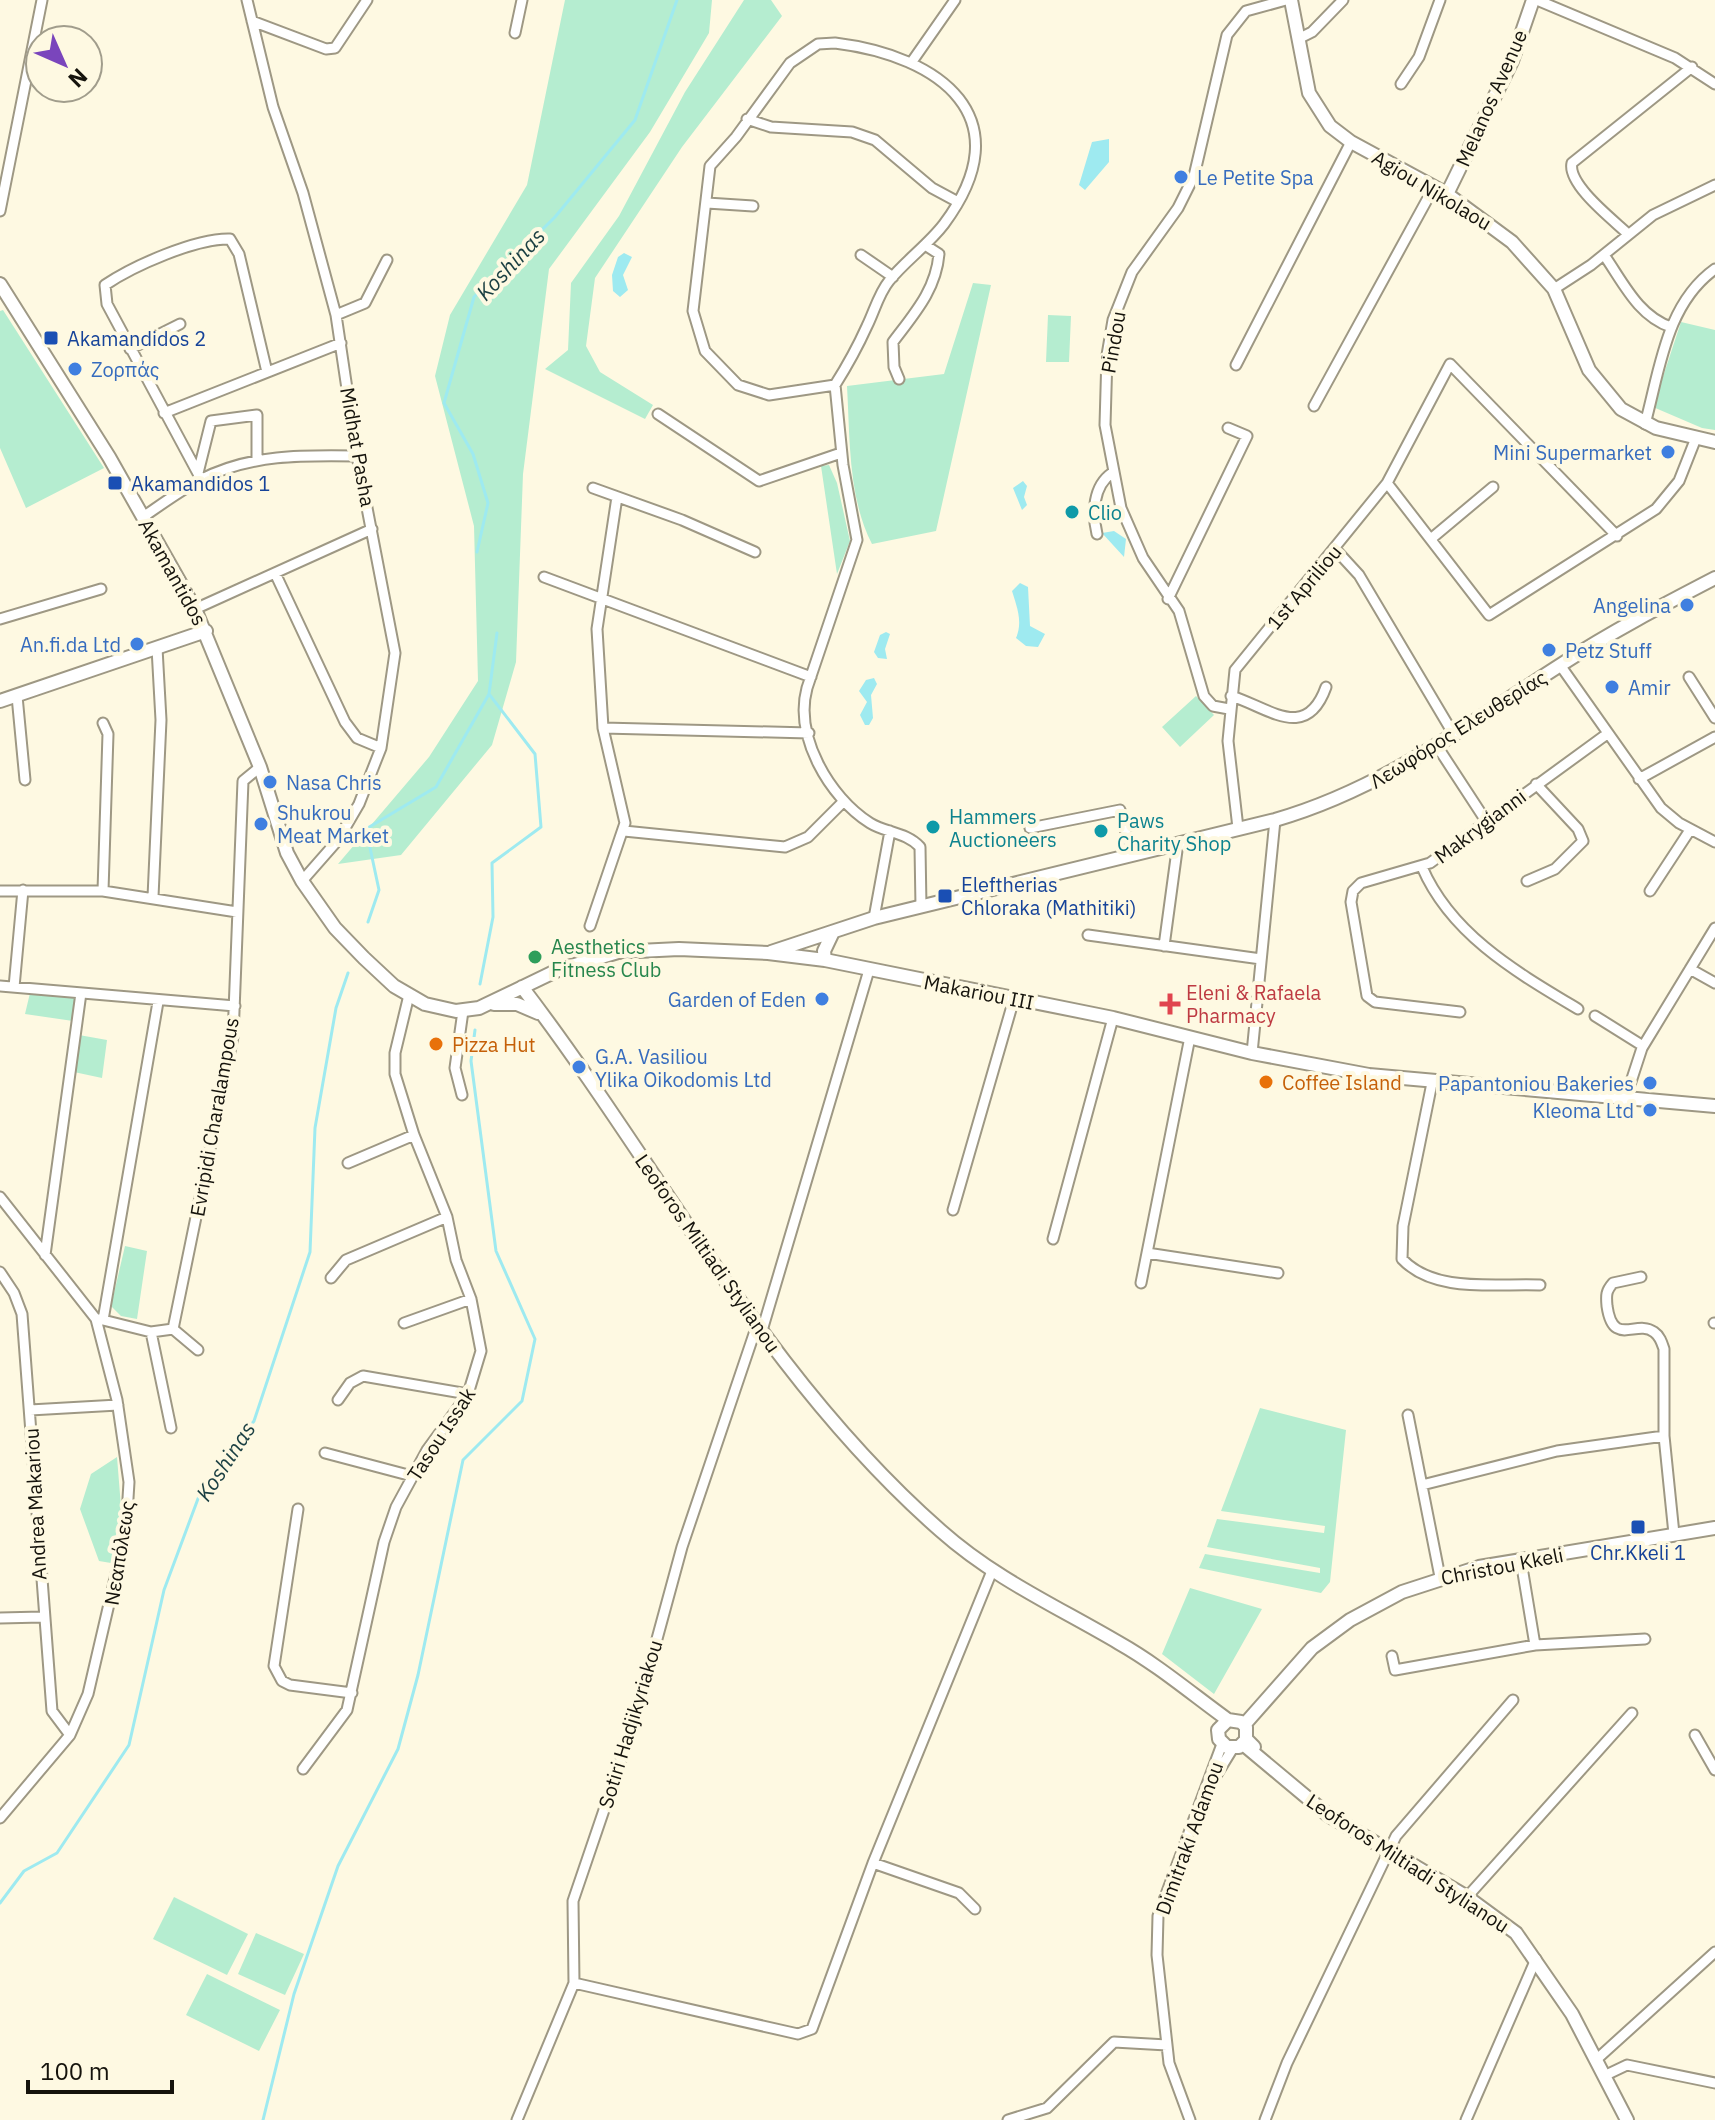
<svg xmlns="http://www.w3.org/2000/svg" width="1715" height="2120" font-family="'IBM Plex Sans',sans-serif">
<rect width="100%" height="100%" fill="#fef9e2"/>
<!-- green -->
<path fill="#b5edd0" d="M 565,0 L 712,0 L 709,33 L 650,132 L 549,269 L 523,474 L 516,662 L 492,745 L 401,855 L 338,864 L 429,757 L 478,681 L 474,526 L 435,376 L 450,315 L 527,185 Z
M 744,0 L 771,0 L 782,16 L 682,147 L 595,278 L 586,346 L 600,372 L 653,405 L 645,419 L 545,369 L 568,350 L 571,283 L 619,216 L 685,92 Z
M 973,283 L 991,285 L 936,531 L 872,544 C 848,498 850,438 847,386 L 944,374 Z
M 3,310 L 104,468 L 26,508 L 0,448 L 0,311 Z
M 1048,315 L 1071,316 L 1069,362 L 1046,362 Z
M 1681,322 L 1715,330 L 1715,430 L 1702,428 L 1653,407 Z
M 829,465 L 837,483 L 850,541 L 837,574 L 821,466 Z
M 1196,696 L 1214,715 L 1180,747 L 1162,727 Z
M 30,993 L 76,998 L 73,1021 L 25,1014 Z
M 79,1035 L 107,1040 L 102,1078 L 74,1072 Z
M 125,1246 L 147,1251 L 137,1319 L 121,1316 L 111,1306 Z
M 1260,1408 L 1346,1430 L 1330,1582 L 1321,1593 L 1199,1568 L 1205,1554 L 1320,1573 L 1320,1568 L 1207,1547 L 1217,1519 L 1324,1533 L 1325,1526 L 1221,1511 Z
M 117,1457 L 121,1507 L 111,1563 L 99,1561 L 80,1509 L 91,1474 Z
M 1190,1588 L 1262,1609 L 1214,1694 L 1162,1654 Z
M 174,1897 L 248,1934 L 227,1975 L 153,1939 Z
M 256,1933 L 304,1954 L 285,1995 L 238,1974 Z
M 207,1974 L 280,2010 L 259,2051 L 186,2015 Z"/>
<!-- water -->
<path fill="#9eeaf0" d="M 1109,139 L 1109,162 L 1085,190 L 1079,185 L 1092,142 Z
M 624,253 L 632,257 L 623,275 L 628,290 L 620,297 L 613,291 L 612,275 L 618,257 Z
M 1023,481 L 1027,486 L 1024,497 L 1027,505 L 1022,510 L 1013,488 Z
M 1114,531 L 1126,539 L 1124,557 L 1102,533 Z
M 1020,583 L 1028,587 L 1030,626 L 1045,634 L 1038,647 L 1026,646 L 1016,638 C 1023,622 1017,607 1012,591 Z
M 886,632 L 890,634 L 885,649 L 887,659 L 878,658 L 874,652 L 880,635 Z
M 874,678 L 877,684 L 871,695 L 873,718 L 869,725 L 865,725 L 860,715 L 867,702 L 859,691 L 866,680 Z"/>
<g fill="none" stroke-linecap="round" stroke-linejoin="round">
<!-- stream -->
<path stroke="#9eeaf0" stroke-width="3" d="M 477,552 L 488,503 L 473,454 L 444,403 L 474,297 L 555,217 L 635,120 L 677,0
M 368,922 L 379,890 L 366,829 L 436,787 L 489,694 L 497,633
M 480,984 L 493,917 L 492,863 L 541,827 L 535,754 L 489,694
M 0,1903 L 24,1871 L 57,1853 L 129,1745 L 164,1590 L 202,1488 L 254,1421 L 310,1252 L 315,1128 L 336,1008 L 348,973
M 263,2120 L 294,1994 L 338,1866 L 398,1749 L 418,1675 L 463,1460 L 522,1401 L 535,1339 L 496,1251 L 471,1061 L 475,1030"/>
<defs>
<path id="street" d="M 247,0 L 273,107 L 303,193 L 336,315 L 357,456 L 395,653 L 381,748 L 359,804 L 338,840 L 302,881
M 1537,0 L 1675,58 L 1715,84
M 252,21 L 326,49 L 335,48 L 367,0
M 515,33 L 522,0
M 1298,39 L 1312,32 L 1343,0
M 835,43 C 941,56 1023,118 944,224 C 928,245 905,261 889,281 C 879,293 874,312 867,326 C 858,346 847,366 835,385 L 769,395 L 738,385 L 705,351 L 693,311 L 710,166 L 736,137 L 790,63 L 818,44 Z
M 911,63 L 955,0
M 1401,84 L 1419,57 L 1440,0
M 747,119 L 771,127 L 852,132 L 875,140 L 932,188 L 958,202
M 707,203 L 753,206
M 0,211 L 42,0
M 1627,233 C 1612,219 1567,184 1572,163 L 1692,67
M 861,255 L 893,277
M 1604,255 C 1623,282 1638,316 1671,327
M 1554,289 L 1591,265 L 1653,215 L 1715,185
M 336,315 L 365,303 L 387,260
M 130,349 L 180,324
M 1236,365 L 1351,142
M 899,379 L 894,367 L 893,342 C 914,314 936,290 939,254 L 925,245
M 835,385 L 843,465 L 857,540 L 807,688 C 794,736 829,797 870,823 C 886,833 906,832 920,847 L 921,907
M 1314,406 L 1434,187
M 164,413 L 341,343
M 658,414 L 759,481 L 841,453
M 1645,424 C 1660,369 1666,304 1715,269
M 198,473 L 211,421 L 257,415 L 257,460
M 201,479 L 107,304 L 105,285 C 133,266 196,238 230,239 L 239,254 L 267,372
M 1387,483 L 1489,615 L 1656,509 L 1679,481 L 1696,438
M 593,488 L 682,520 L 755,552
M 143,517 C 162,504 181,490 200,480 C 249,454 304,455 357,456
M 1097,534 C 1092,513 1093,486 1112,473
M 1432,538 L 1493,487
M 1336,550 L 1359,575 L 1454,735
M 275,573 L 345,722 L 357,738 L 381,748
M 544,577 L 811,677
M 1168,599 L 1247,436 L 1228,428
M 195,609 L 372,529
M 0,619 L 101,589
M 1560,665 L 1661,808 L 1679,823 L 1715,842
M 1689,677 L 1715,718
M 17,696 L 25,780
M 1231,696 C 1268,707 1306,743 1326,687
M 1229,709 L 1213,706 L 1204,696 L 1179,611 L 1143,558 L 1121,508 L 1105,425 L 1107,355 L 1113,320 L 1132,272 L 1178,208 L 1194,176 L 1227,35 L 1246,11 L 1286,0
M 103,723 L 108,734 L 103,891
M 603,728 L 809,733
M 1437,746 L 1486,821
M 1639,779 L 1715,737
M 1030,828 L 1120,810 L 1132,855
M 1238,828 L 1228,741 L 1235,670 L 1387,483 L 1450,364 L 1617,536
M 624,831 L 785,847 L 808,837 L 844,801
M 1422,867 C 1451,935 1518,973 1578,1009
M 1527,881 L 1555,869 L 1583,841 L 1578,829 L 1536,784
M 0,891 L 103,891 L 237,912
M 1650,891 L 1690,830
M 153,897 L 161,720 L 157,648
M 874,918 L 890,831
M 590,926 L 625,823 L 603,728 L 597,629 L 617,497
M 1088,935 L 1261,959
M 1164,946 L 1178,843
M 1690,969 L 1715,983
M 0,986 L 235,1006
M 14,987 L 23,890
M 1460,1012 L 1375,1002 L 1367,996 L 1351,902 L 1353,891 L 1361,883 L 1430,863 L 1607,734
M 1595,1016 L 1643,1046
M 1252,1053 L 1275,820
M 1432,1083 L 1403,1226 L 1402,1259 C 1435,1294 1497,1283 1540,1285
M 462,1095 L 455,1068 L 463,1011
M 1625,1100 L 1642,1048 L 1715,928
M 348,1163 L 414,1135
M 0,1197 L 96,1319 L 117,1400 L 129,1482 L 126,1531 L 88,1694 L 70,1735 L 0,1818
M 953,1210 L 1014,999
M 1053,1239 L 1113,1018
M 1147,1253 L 1278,1273
M 45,1255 L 81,993
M 0,1272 L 14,1293 L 22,1314 L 52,1711 L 70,1735
M 1641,1277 L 1613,1283 C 1606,1291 1606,1295 1607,1306 C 1613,1348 1636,1319 1654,1332 C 1660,1336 1662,1343 1664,1349 L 1664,1436 L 1674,1534
M 331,1278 L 346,1260 L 447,1217
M 1141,1283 L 1190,1037
M 99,1319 L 151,1332 L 173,1329 L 198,1350
M 103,1320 L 158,1002
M 404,1323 L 471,1299
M 1714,1323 L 1715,1323
M 173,1329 L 233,1037 L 243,781 L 260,767
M 151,1332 L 171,1428
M 761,1334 L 869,970
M 338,1400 L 350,1383 L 363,1376 L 468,1394
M 30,1410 L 118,1405
M 1408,1415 L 1440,1577
M 325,1453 L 412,1476
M 1422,1485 L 1557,1451 L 1664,1436
M 298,1509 L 274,1666 L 282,1681 L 290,1685 L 352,1693
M 1521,1561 L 1535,1645
M 0,1618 L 42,1617
M 1392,1656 L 1395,1670 L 1535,1645 L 1645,1639
M 1695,1735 L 1715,1770
M 303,1769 L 347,1710 L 384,1542 L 396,1507 L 427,1450 L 468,1394 L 481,1351 L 471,1299 L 456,1260 L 447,1217 L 414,1135 L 395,1074 L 395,1053 L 409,995
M 1214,1779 L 1233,1748
M 873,1863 L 959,1893 L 975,1909
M 1467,1897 L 1632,1713
M 574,1983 L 798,2034 L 812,2029 L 873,1863 L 992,1571
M 1597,2059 L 1715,1952
M 1606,2075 L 1627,2065 L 1715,2083
M 517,2120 L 574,1983 L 573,1901 L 636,1716 L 682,1547 L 756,1328
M 1008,2120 L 1047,2108 L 1114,2042 L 1167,2045
M 1190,2120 L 1169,2063 L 1157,1955 L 1158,1916 L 1222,1744
M 1265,2120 L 1287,2063 L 1396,1836 L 1513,1700
M 1466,2120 L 1536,1959"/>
<path id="secondary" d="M 1291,0 L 1309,93 L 1330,126 L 1351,142 L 1447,194 L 1512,242 L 1554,289 L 1589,370 L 1621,409 L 1656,428 L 1715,442
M 1447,194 L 1512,61 L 1533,0
M 0,284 L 109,457 L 195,609 L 260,767 L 287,853 L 302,881 L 335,928 L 364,958 L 394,986 L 425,1004 L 456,1011 L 479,1008 L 558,970 L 618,952 L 679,949 L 768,953 L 825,960 L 1113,1018 L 1252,1053 L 1369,1075 L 1715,1106
M 0,701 L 206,631
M 771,952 L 874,918 L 1275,820 C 1383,789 1468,724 1562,664 C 1611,632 1663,605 1715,578
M 825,960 L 824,951 L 833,932
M 522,987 C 662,1170 765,1377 941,1531 C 995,1579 1058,1607 1119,1643 C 1158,1665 1192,1694 1228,1720
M 494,1004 L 517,1004 L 538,1013
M 1244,1725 L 1312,1648 L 1350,1620 L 1402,1592 L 1479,1567 L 1715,1528
M 1246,1740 L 1239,1747 L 1227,1747 L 1219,1739 L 1218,1730 L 1228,1720 L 1241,1722 L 1246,1727 L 1246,1739 L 1254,1747
M 1243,1744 L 1328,1815 L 1467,1897 L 1516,1933 L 1572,2014 L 1627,2120"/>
</defs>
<!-- street casing -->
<use href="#street" stroke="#9e9884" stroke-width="13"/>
<!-- secondary casing -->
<use href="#secondary" stroke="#9e9884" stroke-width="16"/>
<!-- street -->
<use href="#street" stroke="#fff" stroke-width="9"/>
<!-- secondary -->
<use href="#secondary" stroke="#fff" stroke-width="12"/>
</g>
<!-- markers -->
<g fill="#3f7fe0" stroke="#fef9e2" stroke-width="3">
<circle cx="1181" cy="177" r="8"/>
<circle cx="75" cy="369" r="8"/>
<circle cx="1668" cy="452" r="8"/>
<circle cx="1687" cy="605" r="8"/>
<circle cx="137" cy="644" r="8"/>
<circle cx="1549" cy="650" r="8"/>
<circle cx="1612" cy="687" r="8"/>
<circle cx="270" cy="782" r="8"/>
<circle cx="261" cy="824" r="8"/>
<circle cx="822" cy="999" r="8"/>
<circle cx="579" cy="1067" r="8"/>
<circle cx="1650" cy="1083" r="8"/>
<circle cx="1650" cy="1110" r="8"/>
</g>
<g fill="#1a4fb4" stroke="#fef9e2" stroke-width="3">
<rect x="43" y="330" width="16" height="16" rx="4"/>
<rect x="107" y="475" width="16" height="16" rx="4"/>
<rect x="937" y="888" width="16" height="16" rx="4"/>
<rect x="1630" y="1519" width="16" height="16" rx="4"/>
</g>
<g fill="#0f9aa8" stroke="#fef9e2" stroke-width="3">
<circle cx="1072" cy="512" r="8"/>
<circle cx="933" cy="827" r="8"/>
<circle cx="1101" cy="831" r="8"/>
</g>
<circle fill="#2e9e5b" stroke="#fef9e2" stroke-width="3" cx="535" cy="957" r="8"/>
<path fill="#e0444e" stroke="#fef9e2" stroke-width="3" d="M1166 992h8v8h8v8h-8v8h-8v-8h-8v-8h8z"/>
<g fill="#e8710a" stroke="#fef9e2" stroke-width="3">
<circle cx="436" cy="1044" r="8"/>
<circle cx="1266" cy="1082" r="8"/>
</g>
<g text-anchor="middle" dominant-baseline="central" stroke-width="8" stroke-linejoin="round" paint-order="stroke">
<!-- street labels -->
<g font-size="20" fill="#15130c" stroke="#fef9e2">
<text transform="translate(1491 98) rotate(-66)">Melanos Avenue</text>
<text transform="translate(1432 190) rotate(31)">Agiou Nikolaou</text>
<text transform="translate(1113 342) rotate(-80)">Pindou</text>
<text transform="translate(358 447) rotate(80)">Midhat Pasha</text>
<text transform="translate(173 572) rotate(61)">Akamantidos</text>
<text transform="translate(1304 587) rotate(-50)">1st Apriliou</text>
<text transform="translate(1458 729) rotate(-32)">Λεωφόρος Ελευθερίας</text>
<text transform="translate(1480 826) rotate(-37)">Makrygianni</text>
<text transform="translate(979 992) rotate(11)">Makariou III</text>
<text transform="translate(214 1117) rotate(-80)">Evripidi Charalampous</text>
<text transform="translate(708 1253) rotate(55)">Leoforos Miltiadi Stylianou</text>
<text transform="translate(441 1434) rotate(-57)">Tasou Issak</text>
<text transform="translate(35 1504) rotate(-93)">Andrea Makariou</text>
<text transform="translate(119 1553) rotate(-81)">Νεαπόλεως</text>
<text transform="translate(1502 1566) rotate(-11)">Christou Kkeli</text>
<text transform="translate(630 1724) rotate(-73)">Sotiri Hadjikyriakou</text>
<text transform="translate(1189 1838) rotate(-70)">Dimitraki Adamou</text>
<text transform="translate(1408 1863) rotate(33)">Leoforos Miltiadi Stylianou</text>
</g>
<!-- shop labels -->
<g font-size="20" fill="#366cbe" stroke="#fef9e2" text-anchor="start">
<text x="1197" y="177">Le Petite Spa</text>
<text x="91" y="369">Ζορπάς</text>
<text x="1652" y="452" text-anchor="end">Mini Supermarket</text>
<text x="1671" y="605" text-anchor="end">Angelina</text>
<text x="121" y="644" text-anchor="end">An.fi.da Ltd</text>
<text x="1565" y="650">Petz Stuff</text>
<text x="1628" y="687">Amir</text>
<text x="286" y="782">Nasa Chris</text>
<text x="277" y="812">Shukrou<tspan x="277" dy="23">Meat Market</tspan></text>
<text x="806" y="999" text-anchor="end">Garden of Eden</text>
<text x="595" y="1056">G.A. Vasiliou<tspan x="595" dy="23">Ylika Oikodomis Ltd</tspan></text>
<text x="1634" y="1083" text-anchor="end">Papantoniou Bakeries</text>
<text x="1634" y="1110" text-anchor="end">Kleoma Ltd</text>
</g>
<!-- transit labels -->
<g font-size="20" fill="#164399" stroke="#fef9e2" text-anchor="start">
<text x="67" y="338">Akamandidos 2</text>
<text x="131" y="483">Akamandidos 1</text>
<text x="961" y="884">Eleftherias<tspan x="961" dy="23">Chloraka (Mathitiki)</tspan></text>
<text x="1638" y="1552" text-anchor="middle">Chr.Kkeli 1</text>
</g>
<!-- culture labels -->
<g font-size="20" fill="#0d838f" stroke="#fef9e2" text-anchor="start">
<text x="1088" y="512">Clio</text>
<text x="949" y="816">Hammers<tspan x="949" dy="23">Auctioneers</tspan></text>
<text x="1117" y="820">Paws<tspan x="1117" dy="23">Charity Shop</tspan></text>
</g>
<!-- leisure labels -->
<g font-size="20" fill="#27864d" stroke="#fef9e2" text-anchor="start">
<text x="551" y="946">Aesthetics<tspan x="551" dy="23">Fitness Club</tspan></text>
</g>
<!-- health labels -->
<g font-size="20" fill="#be3a42" stroke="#fef9e2" text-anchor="start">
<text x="1186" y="992">Eleni &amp; Rafaela<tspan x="1186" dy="23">Pharmacy</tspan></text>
</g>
<!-- food labels -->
<g font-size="20" fill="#c56008" stroke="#fef9e2" text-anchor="start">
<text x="452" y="1044">Pizza Hut</text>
<text x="1282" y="1082">Coffee Island</text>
</g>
<!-- water labels -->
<g font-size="22" font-style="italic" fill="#1a3f42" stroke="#fef9e2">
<text transform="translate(510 264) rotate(-47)">Koshinas</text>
<text transform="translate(225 1461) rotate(-57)">Koshinas</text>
</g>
</g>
<!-- north arrow -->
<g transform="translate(64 64) rotate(135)"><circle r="38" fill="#fef9e2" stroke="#a19d8c" stroke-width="2"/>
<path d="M0-6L14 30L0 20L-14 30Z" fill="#7a45bc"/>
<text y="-12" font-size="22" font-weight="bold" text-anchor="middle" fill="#15130c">N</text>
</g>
<!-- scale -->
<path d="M28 2080v12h144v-12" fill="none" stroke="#15130c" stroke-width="4"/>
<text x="40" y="2080" font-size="24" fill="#15130c" stroke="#fef9e2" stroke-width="6" paint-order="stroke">100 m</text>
</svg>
